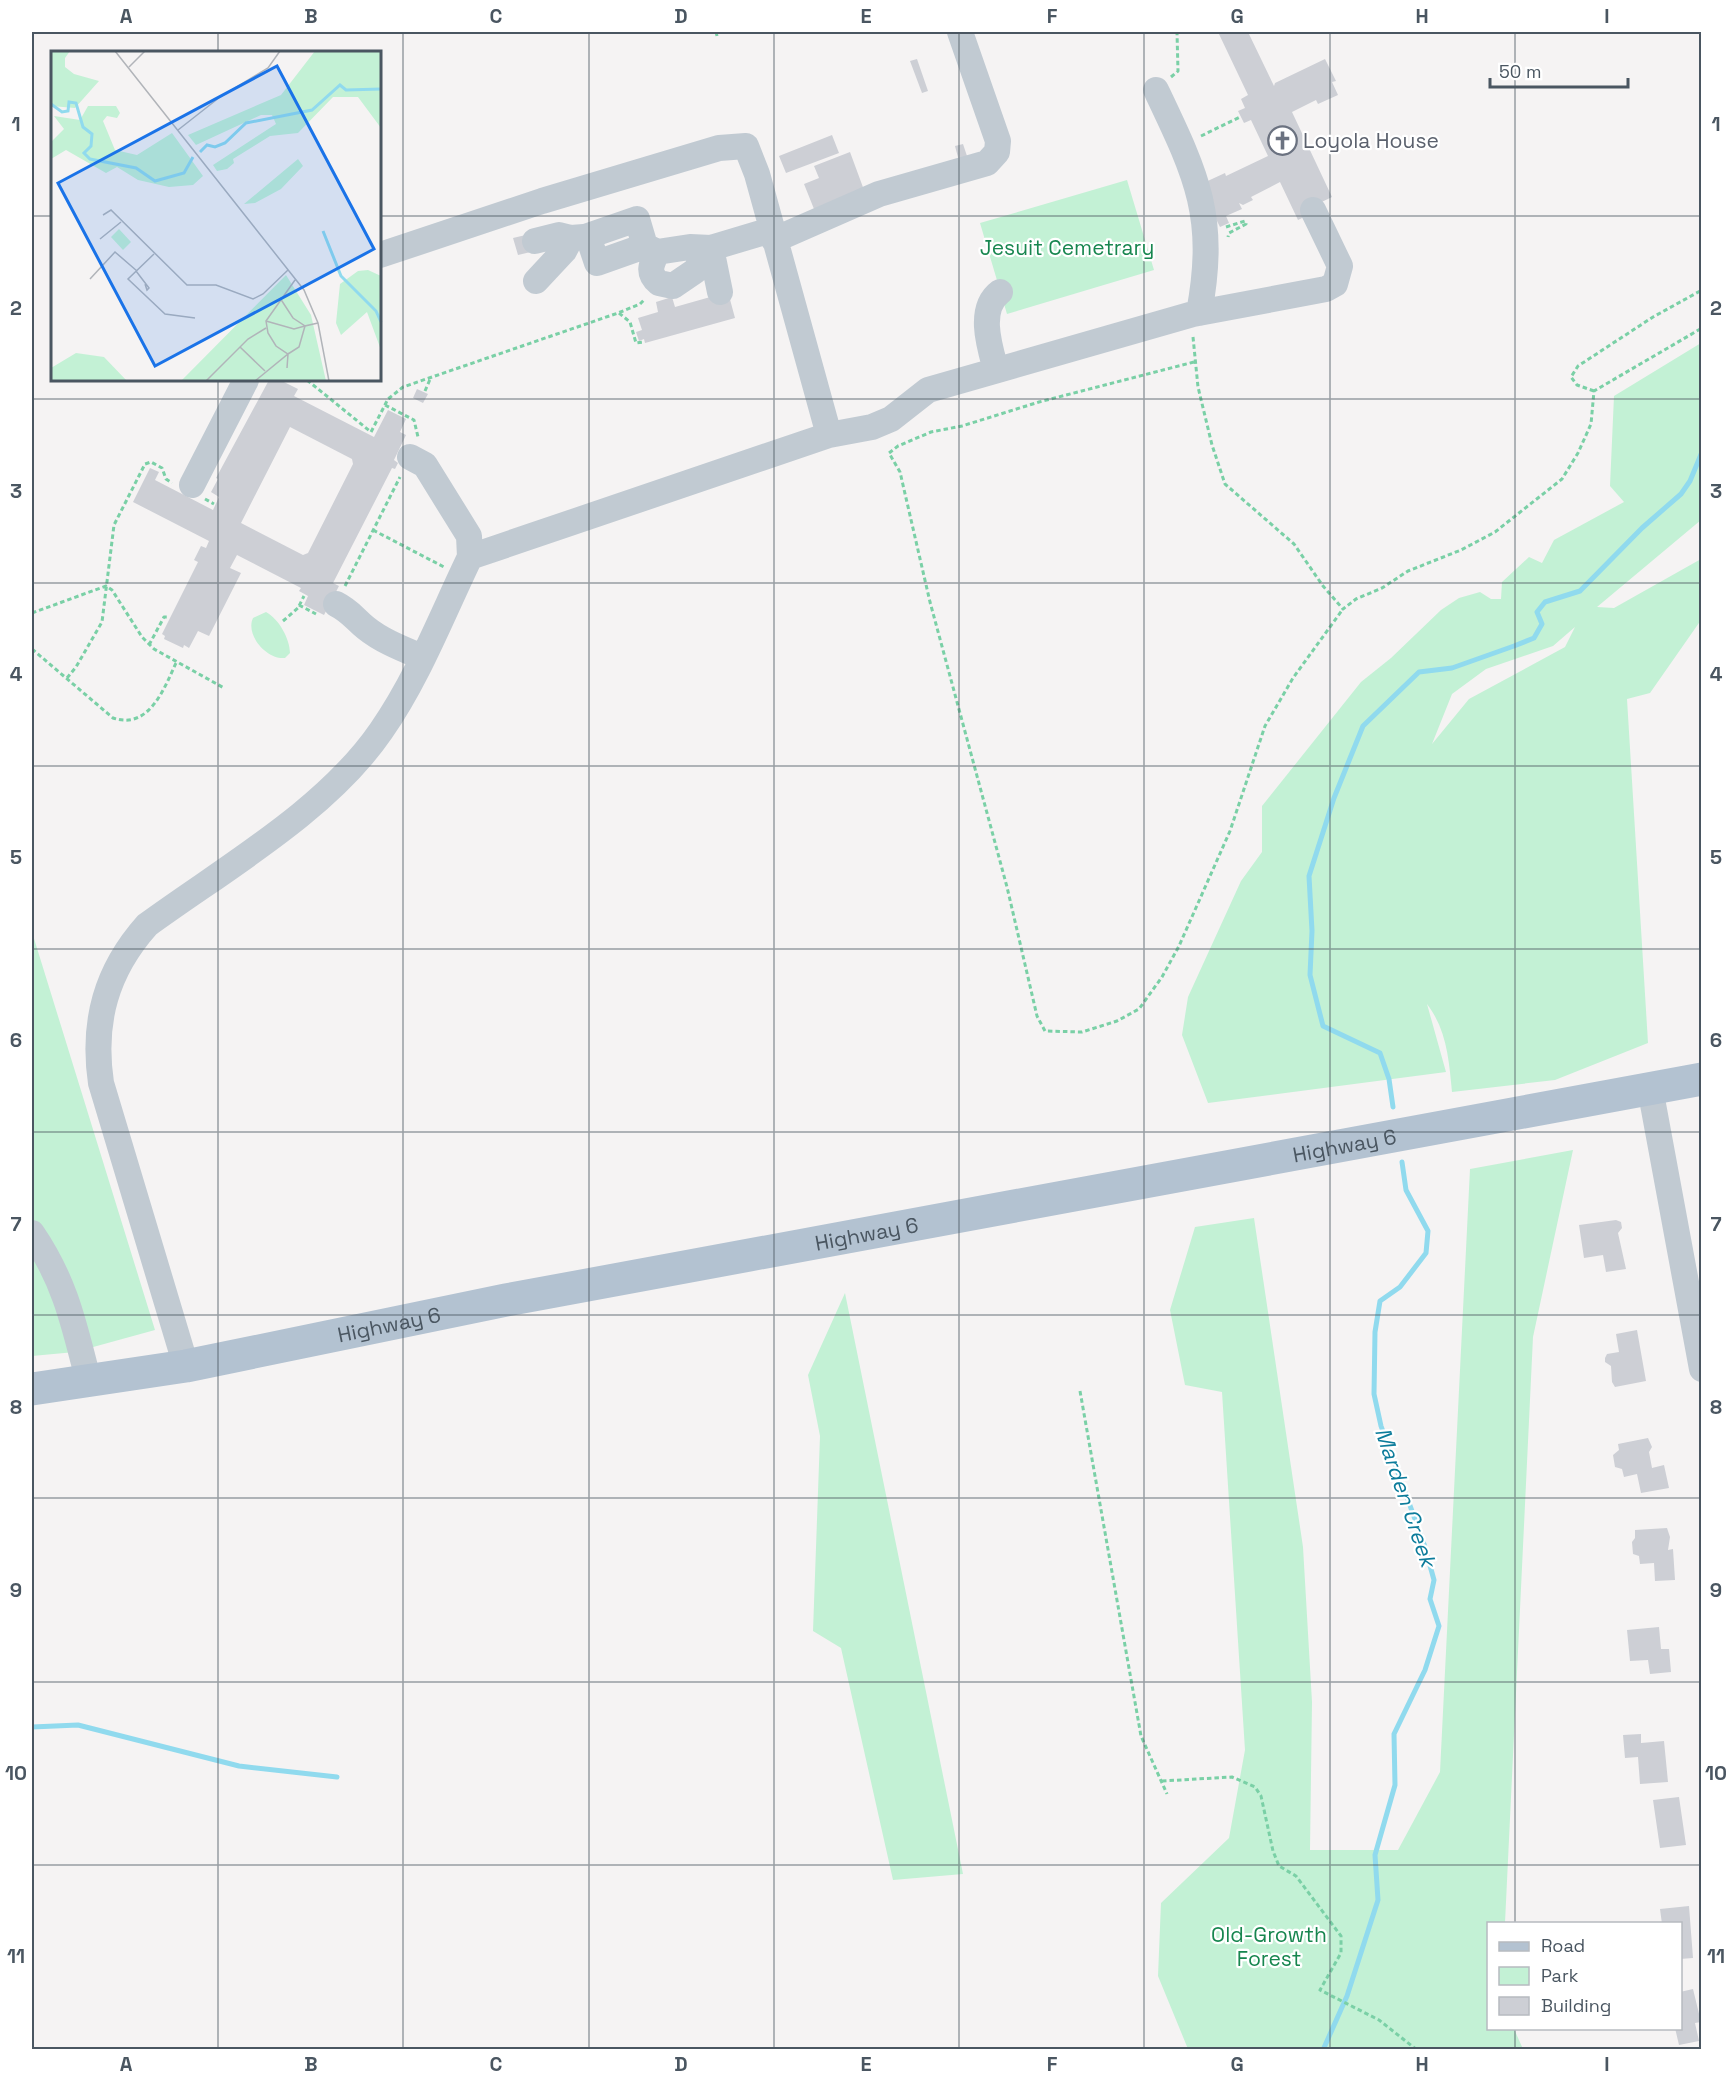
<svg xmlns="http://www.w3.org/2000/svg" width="1733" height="2081" font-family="'Space Grotesk',sans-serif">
<rect width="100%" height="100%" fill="#f5f3f3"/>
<!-- green -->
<path fill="#c3f1d5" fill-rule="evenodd" d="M 1127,180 L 1154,270 L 1007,314 L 980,223 Z
M 1701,343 L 1701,520 L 1597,607 L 1614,608 L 1701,559 L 1701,620 L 1650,693 L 1627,699 L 1648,1043 L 1555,1080 L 1452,1092 C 1449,1061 1447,1030 1427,1004 L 1446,1072 L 1208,1103 L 1182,1035 L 1188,997 L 1241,881 L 1262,852 L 1262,806 L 1361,682 L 1391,658 L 1441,610 L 1459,598 L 1480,592 L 1491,599 L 1501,599 L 1502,582 L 1529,557 L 1542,563 L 1554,540 L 1624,502 L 1610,486 L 1614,396 ZM 1575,627 L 1565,647 L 1469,699 L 1432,744 L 1452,694 L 1486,669 L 1553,646 Z
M 266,612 C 279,619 290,639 290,653 L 285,658 C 267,660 245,635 253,618 Z
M 32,932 L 155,1330 L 75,1352 L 32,1356 Z
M 1573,1150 L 1533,1337 L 1505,1923 L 1488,1924 L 1488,2028 L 1514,2029 L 1523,2049 L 1188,2049 L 1158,1976 L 1161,1903 L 1229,1838 L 1245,1750 L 1222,1392 L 1185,1385 L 1170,1310 L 1195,1227 L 1254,1218 L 1303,1547 L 1312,1702 L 1310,1850 L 1398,1850 L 1440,1772 L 1470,1169 Z
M 845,1293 L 963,1874 L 893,1880 L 841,1648 L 813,1631 L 820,1436 L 808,1375 Z"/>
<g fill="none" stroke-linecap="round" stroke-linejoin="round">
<!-- stream -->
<path stroke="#90daee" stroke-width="5" d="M 1393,1107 L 1389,1079 L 1380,1053 L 1323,1026 L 1310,975 L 1312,931 L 1309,876 L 1334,798 L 1363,726 L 1419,672 L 1452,668 L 1514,646 L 1534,638 L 1542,624 L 1537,612 L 1545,602 L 1580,591 L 1642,528 L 1681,494 L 1690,481 L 1702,452
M 32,1727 L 78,1725 L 239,1766 L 337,1777
M 1323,2050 L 1347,1996 L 1378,1900 L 1375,1855 L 1395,1785 L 1394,1734 L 1425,1670 L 1439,1626 L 1430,1599 L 1434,1580 L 1424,1544 L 1381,1426 L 1374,1394 L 1375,1332 L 1380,1301 L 1400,1287 L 1426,1253 L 1428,1231 L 1406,1190 L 1402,1162"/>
</g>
<!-- building -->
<path fill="#cdcfd5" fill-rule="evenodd" d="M 1218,32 L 1248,32 L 1274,86 L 1275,83 L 1325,59 L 1336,81 L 1332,82 L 1338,95 L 1318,104 L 1316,100 L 1292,112 L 1332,197 L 1305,210 L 1308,215 L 1298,220 L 1280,182 L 1251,197 L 1253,200 L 1243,205 L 1239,203 L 1242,209 L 1226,216 L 1229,223 L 1220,227 L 1199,185 L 1225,173 L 1226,176 L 1268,156 L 1251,120 L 1244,123 L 1238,111 L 1245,108 L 1241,99 L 1248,95 Z
M 917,59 L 928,91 L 922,93 L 910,61 Z
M 832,135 L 839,153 L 786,173 L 779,156 Z
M 963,144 L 968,159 L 959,161 L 955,146 Z
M 850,152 L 864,190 L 814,209 L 804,184 L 819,178 L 814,166 Z
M 530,234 L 535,251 L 518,255 L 513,238 Z
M 728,292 L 735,318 L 645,343 L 644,339 L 639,341 L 636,332 L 642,330 L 638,318 L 658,312 L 656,302 L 672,297 L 675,307 Z
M 269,380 L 280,380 L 298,389 L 294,396 L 374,437 L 388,410 L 406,419 L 400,432 L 406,435 L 394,460 L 398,463 L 395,469 L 392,468 L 333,583 L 339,586 L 324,615 L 304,605 L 308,596 L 299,591 L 301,588 L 237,555 L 230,568 L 241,573 L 209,636 L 198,631 L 189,648 L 184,645 L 183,648 L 164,639 L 165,636 L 162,634 L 198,562 L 194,560 L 201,546 L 206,548 L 209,541 L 133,502 L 150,468 L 159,472 L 155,480 L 213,510 L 219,497 L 211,492 L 218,479 L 216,478 ZM 290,427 L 352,459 L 353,464 L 308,553 L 303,555 L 241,523 Z
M 417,389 L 428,394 L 423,403 L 413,398 Z
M 1616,1220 L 1621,1222 L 1622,1228 L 1618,1233 L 1626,1269 L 1606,1272 L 1603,1255 L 1584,1258 L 1579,1225 Z
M 1637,1330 L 1646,1381 L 1615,1387 L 1612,1382 L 1611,1366 L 1605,1362 L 1605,1358 L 1607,1354 L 1619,1352 L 1616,1334 Z
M 1648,1438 L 1652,1447 L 1649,1452 L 1652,1468 L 1664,1465 L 1669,1488 L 1641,1493 L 1637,1474 L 1624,1477 L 1622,1469 L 1615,1467 L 1613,1455 L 1619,1450 L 1618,1444 Z
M 1667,1528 L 1670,1537 L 1668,1550 L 1673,1549 L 1675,1580 L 1655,1581 L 1654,1563 L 1640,1564 L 1639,1556 L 1633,1554 L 1632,1542 L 1635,1538 L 1635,1530 Z
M 1659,1627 L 1661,1649 L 1669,1649 L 1671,1672 L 1650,1674 L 1648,1660 L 1630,1661 L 1627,1630 Z
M 1641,1734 L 1641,1743 L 1664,1741 L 1668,1782 L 1640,1784 L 1638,1757 L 1625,1758 L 1623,1735 Z
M 1679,1797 L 1686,1845 L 1660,1848 L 1653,1800 Z
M 1689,1906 L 1693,1958 L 1680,1959 L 1680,1924 L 1662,1924 L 1660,1909 Z
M 1693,1989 L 1701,2022 L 1695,2023 L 1699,2041 L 1679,2045 L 1675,2028 L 1680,2028 L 1680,1992 Z"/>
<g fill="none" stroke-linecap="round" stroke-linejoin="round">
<!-- path -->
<path stroke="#7ad0a6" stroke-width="3" stroke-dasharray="4.5 3" stroke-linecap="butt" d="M 716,32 L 717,36
M 1171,77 L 1178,71 L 1177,32
M 1201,136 L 1240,117
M 1226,227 L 1245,221 L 1246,224 L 1229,233 L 1228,237
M 619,313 L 630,322 L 636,343 L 643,342
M 1193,337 L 1198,387 L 1212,445 L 1225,484 L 1294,544 L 1323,586 L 1343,609 L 1356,599 L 1382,588 L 1408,571 L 1461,550 L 1495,532 L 1562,479 L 1578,453 L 1591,424 L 1594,391 L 1702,328
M 1194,362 L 1039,402 L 962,426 L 931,432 L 898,446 L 889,453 L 900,472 L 930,602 L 1007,887 L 1037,1016 L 1045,1031 L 1082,1032 L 1117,1021 L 1139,1009 L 1162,977 L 1179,946 L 1230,831 L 1265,726 L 1293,678 L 1343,609
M 307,380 L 371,432 L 388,399 L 403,387 L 618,313 L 640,304 L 644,300
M 425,391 L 431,377
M 1594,391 L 1577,385 L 1571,377 L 1578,366 L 1653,317 L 1702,290
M 385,405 L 414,420 L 418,437
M 205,499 L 214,504
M 373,530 L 444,567
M 345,586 L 400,477
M 299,605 L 316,614
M 32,613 L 106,586 L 112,590 L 142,637 L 154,649 L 224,688
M 283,621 L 298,608 L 304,596
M 149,645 L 164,617 L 169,617
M 32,649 L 113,718 C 149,730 164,689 176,663
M 67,678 L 76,667 L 102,622 L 114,525 L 145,464 L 151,462 L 162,468 L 166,479 L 172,483
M 1080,1391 L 1141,1736 L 1167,1794
M 1162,1781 L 1232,1777 L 1255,1787 L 1261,1796 L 1273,1851 L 1279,1866 L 1296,1876 L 1341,1936 L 1341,1953 L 1320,1990 L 1379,2020 L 1417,2050"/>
<!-- minor -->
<path stroke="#c1cad2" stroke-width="26" d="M 1156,90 C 1197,176 1217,216 1199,313
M 774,240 L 879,194 L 987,163 L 997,152 L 998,141 L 960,32
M 535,241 L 559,235 L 571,238 L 584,237
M 645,246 L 637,219 L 588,236 L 597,263 L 645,246 L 657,252 L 690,247 L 711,248 L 771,230
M 711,248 L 720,292
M 657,252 C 651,265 647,273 659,283 L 673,286 L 695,271 L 711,248
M 380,255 L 542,201 L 719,148 L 746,146 L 757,174 L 829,435
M 536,281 L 564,251 L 571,238
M 996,370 C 990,348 977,309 1000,292
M 410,457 L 425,465 L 469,536 L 470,557
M 192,485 L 246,380
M 336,604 C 350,611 354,618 366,628 C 382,641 403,649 422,657
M 1650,1088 L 1702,1369
M 32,1233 C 65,1281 74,1324 88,1379
M 186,1366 L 101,1083 C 92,1022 106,971 147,925 C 225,868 326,811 381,731 C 418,678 442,615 470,557 L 829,435 L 872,427 L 891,419 L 928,390 L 1193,314 L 1326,289 L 1335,284 L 1340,266 L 1313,210"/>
<!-- major -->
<path stroke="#b3c2d1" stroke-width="33" id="s1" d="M 32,1389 L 186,1366 L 506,1300 L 1702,1079"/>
</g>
<!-- grid -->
<path fill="none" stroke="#4a5661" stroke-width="1.5" stroke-opacity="0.55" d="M 218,32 L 218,52M 403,32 L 403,2050M 589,32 L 589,2050M 774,32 L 774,2050M 959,32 L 959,2050M 1144,32 L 1144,2050M 1330,32 L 1330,2050M 1515,32 L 1515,1924M 32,216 L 52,216M 380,216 L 1702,216M 218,380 L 218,2050M 32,399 L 1702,399M 32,583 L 1702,583M 32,766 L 1702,766M 32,949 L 1702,949M 32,1132 L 1702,1132M 32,1315 L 1702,1315M 32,1498 L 1702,1498M 32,1682 L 1702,1682M 32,1865 L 1702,1865M 1515,2028 L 1515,2050"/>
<!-- icons -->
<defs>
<symbol id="church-ring" viewBox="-11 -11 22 22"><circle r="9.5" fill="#fff" stroke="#6b7280" stroke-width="1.5"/><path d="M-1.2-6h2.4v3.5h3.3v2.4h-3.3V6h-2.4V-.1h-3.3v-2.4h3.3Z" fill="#6b7280"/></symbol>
</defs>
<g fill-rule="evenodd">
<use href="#church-ring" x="1266" y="124" width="33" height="33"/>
</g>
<g text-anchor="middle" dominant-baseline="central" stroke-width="4.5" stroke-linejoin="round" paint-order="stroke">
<!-- worship labels -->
<g font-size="21" fill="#5b616d" stroke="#fff" text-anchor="start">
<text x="1303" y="140">Loyola House</text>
</g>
<!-- park labels -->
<g font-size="21" fill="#17864f" stroke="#fff">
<text x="1067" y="247">Jesuit Cemetrary</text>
<text x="1269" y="1934">Old-Growth<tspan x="1269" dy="24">Forest</tspan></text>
</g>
<!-- street labels -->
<g font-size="21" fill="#4a5661" stroke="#fff">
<text stroke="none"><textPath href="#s1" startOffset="1335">Highway 6</textPath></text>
<text stroke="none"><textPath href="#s1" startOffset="849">Highway 6</textPath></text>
<text stroke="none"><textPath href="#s1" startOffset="363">Highway 6</textPath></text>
</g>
<!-- water labels -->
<g font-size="22" font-style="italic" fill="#0c7c9b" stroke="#fff">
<text transform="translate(1406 1497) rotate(71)">Marden Creek</text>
</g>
</g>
<!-- overview -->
<g transform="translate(51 51)">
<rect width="330" height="330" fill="#f5f3f3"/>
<path d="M 0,0 L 19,0 L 14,7 L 14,16 L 23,23 L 48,30 L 24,57 L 0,55 ZM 264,0 L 330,0 L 330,77 L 307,46 L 282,46 L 247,82 L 219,85 L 182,108 L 183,112 L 176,118 L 166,120 L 162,114 L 225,73 L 221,64 L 210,64 L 145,94 L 137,84 L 230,44 ZM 37,55 L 65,55 L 69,62 L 66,67 L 56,65 L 52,70 L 64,99 L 86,104 L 121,82 L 152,125 L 142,134 L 118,136 L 87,129 L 66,116 L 55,122 L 15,99 L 0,108 L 0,91 L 13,78 L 3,65 L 29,69 ZM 247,108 L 252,115 L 230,138 L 204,152 L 193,153 ZM 68,178 L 80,191 L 72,199 L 60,186 ZM 317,219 L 330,225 L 330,299 L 316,261 L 290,284 L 285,272 L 289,233 L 307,220 ZM 235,224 L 260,264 L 275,330 L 130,330 ZM 25,302 L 53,306 L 76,330 L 0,330 L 0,317 Z" fill="#c3f1d5"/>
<path fill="none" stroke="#90daee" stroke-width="3" d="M 0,53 L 11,61 L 17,60 L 18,51 L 25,52 L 32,76 L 41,83 L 40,95 L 33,102 L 39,108 L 85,117 L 104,130 L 133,122 L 142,106M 149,101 L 156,94 L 164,96 L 174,92 L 195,72 L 261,59 L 289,34 L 295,39 L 330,38M 272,180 L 290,225 L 325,260 L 330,271"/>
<path fill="none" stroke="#b1b4b9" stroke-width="1.5" d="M 64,0 L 253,239 L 267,272 L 278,330M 78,16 L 94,0M 127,79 L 169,46 L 217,17 L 229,0M 52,164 L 60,159 L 136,234 L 165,234 L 202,248 L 212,243 L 237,219M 49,188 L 70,171M 103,203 L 77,228 L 114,263 L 144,267M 85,220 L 98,237 L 96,239 L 94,233M 39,228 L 64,201 L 86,220M 244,229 L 215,270 L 217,282 L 225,295 L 237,303 L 248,296 L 254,275 L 267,272M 215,270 L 243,278 L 254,275 L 242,267 L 229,247M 189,296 L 214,320M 155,330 L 197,288 L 215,277M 204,330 L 237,303 L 236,317"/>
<path fill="#1a73e8" fill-opacity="0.15" stroke="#1a73e8" stroke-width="3" d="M 226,15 L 323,198 L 104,315 L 7,132 Z"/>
<rect width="330" height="330" fill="none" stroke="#4a5661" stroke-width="3"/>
</g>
<!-- border -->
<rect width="1733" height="2081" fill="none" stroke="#ffffff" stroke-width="66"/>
<!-- legend -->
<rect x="1487" y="1922" width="195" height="108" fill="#ffffff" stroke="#b7bbc0" stroke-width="1.5"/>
<rect x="1499" y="1942" width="30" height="9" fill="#b3c2d1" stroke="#b7bbc0" stroke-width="1.5"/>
<text x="1541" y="1952" font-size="18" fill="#4a5661">Road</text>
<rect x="1499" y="1967" width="30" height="18" fill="#c3f1d5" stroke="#b7bbc0" stroke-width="1.5"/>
<text x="1541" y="1982" font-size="18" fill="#4a5661">Park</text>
<rect x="1499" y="1997" width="30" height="18" fill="#cdcfd5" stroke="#b7bbc0" stroke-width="1.5"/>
<text x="1541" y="2012" font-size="18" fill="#4a5661">Building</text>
<!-- scale -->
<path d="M1490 78v9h138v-9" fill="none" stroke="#4a5661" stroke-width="3"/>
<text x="1499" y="78" font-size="18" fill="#4a5661" stroke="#ffffff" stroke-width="4.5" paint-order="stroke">50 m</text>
<rect x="33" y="33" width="1667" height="2015" fill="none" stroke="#4a5661" stroke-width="2"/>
<g font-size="20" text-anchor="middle" font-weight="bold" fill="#4a5661">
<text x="126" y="23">A</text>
<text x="311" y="23">B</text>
<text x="496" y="23">C</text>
<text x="681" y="23">D</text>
<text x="866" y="23">E</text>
<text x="1052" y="23">F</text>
<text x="1237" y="23">G</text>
<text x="1422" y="23">H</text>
<text x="1607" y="23">I</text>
<text x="16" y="131">1</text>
<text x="1716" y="131">1</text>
<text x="16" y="315">2</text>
<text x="1716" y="315">2</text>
<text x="16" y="498">3</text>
<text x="1716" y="498">3</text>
<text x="16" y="681">4</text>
<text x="1716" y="681">4</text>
<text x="16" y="864">5</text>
<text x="1716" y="864">5</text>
<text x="16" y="1047">6</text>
<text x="1716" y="1047">6</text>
<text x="16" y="1231">7</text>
<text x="1716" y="1231">7</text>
<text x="16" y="1414">8</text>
<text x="1716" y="1414">8</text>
<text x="16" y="1597">9</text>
<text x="1716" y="1597">9</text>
<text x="16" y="1780">10</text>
<text x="1716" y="1780">10</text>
<text x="16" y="1963">11</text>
<text x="1716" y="1963">11</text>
<text x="126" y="2071">A</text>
<text x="311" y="2071">B</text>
<text x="496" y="2071">C</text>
<text x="681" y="2071">D</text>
<text x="866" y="2071">E</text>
<text x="1052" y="2071">F</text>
<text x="1237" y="2071">G</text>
<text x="1422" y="2071">H</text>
<text x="1607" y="2071">I</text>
</g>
</svg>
